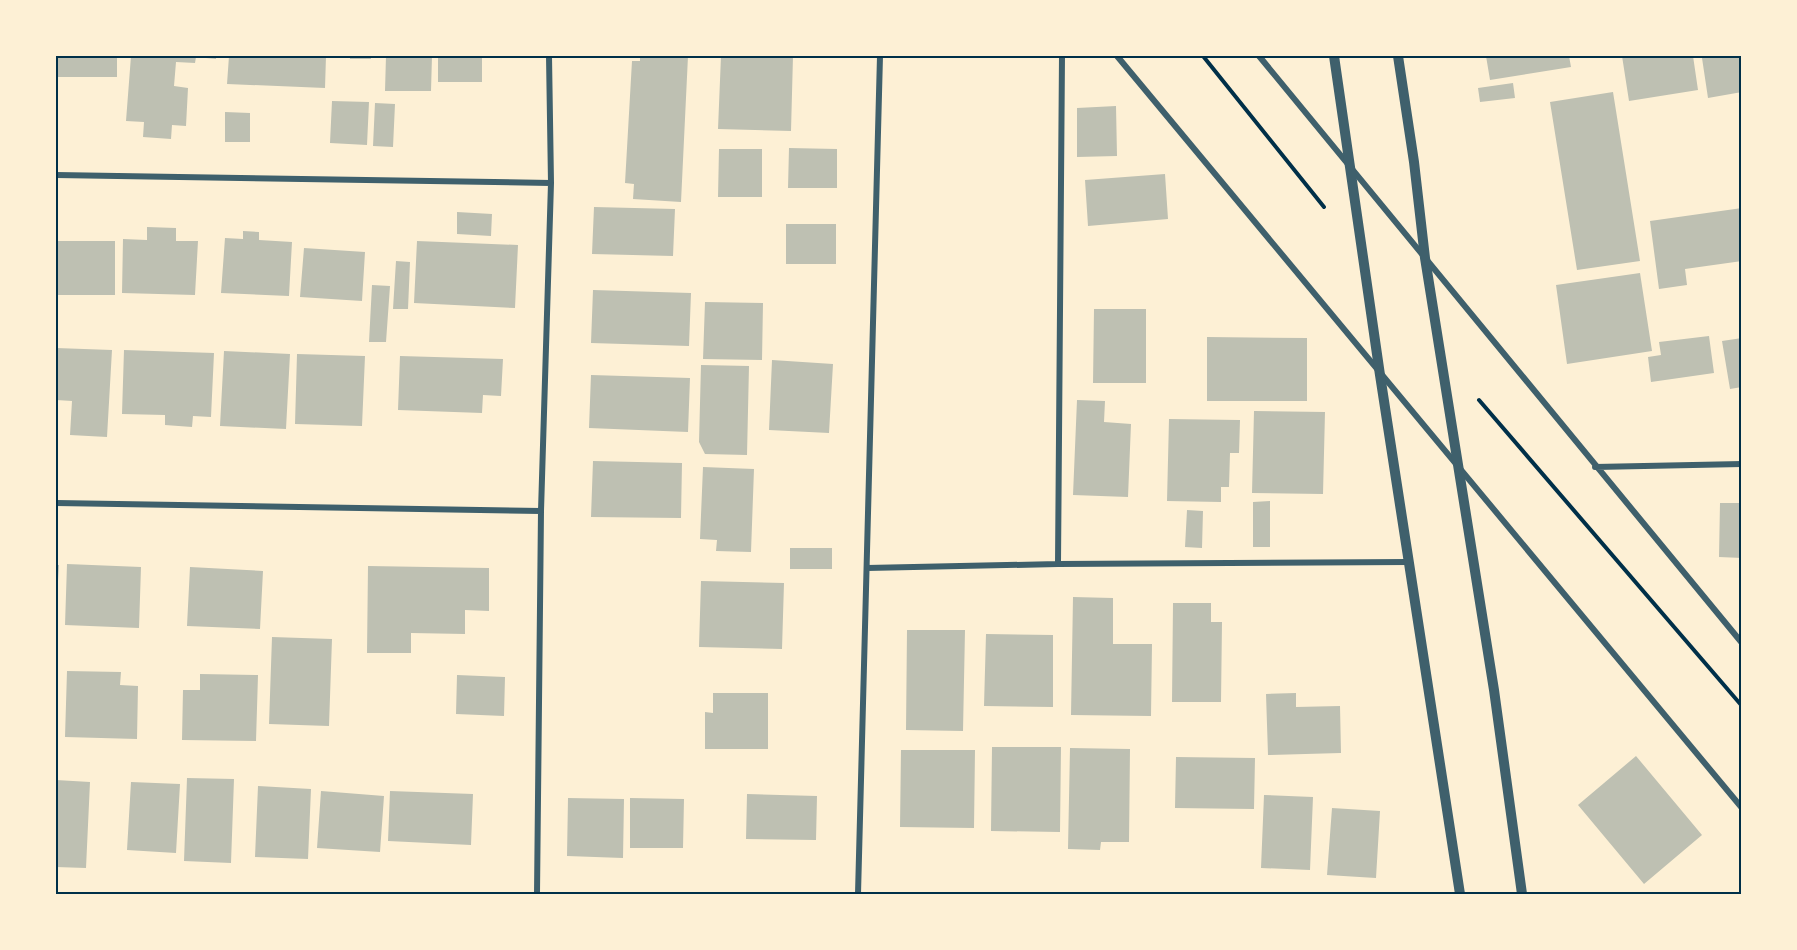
<svg xmlns="http://www.w3.org/2000/svg" width="1797" height="950" font-family="'PT Serif',serif">
<rect width="100%" height="100%" fill="#fdf0d5"/>
<!-- building -->
<path fill="#bec0b2" d="M 56,56 L 117,56 L 117,77 L 56,77 Z
M 131,56 L 216,56 L 216,59 L 196,57 L 195,63 L 176,62 L 174,86 L 188,88 L 186,126 L 172,125 L 171,139 L 143,137 L 144,122 L 126,121 Z
M 229,56 L 326,56 L 325,88 L 227,84 Z
M 350,56 L 371,56 L 371,59 L 350,59 Z
M 386,56 L 432,56 L 431,91 L 385,91 Z
M 438,56 L 482,56 L 482,82 L 438,82 Z
M 640,56 L 688,56 L 681,202 L 633,199 L 634,184 L 625,183 L 632,61 L 640,61 Z
M 721,56 L 793,56 L 791,131 L 718,129 Z
M 1486,56 L 1569,56 L 1571,67 L 1490,80 Z
M 1622,56 L 1693,56 L 1698,90 L 1629,101 Z
M 1721,56 L 1742,56 L 1742,92 L 1708,98 L 1702,58 Z
M 1513,83 L 1515,98 L 1480,102 L 1478,88 Z
M 1613,92 L 1640,261 L 1577,270 L 1550,102 Z
M 332,101 L 369,102 L 367,145 L 330,143 Z
M 375,103 L 395,104 L 393,147 L 373,146 Z
M 1116,106 L 1117,156 L 1077,157 L 1077,108 Z
M 225,112 L 250,113 L 250,142 L 225,142 Z
M 789,148 L 837,149 L 837,188 L 788,188 Z
M 719,149 L 762,149 L 762,197 L 718,197 Z
M 1165,174 L 1168,219 L 1088,226 L 1085,180 Z
M 594,207 L 675,209 L 673,256 L 592,254 Z
M 1742,208 L 1742,261 L 1685,269 L 1687,285 L 1659,289 L 1650,221 Z
M 457,212 L 492,214 L 491,236 L 457,234 Z
M 786,224 L 836,224 L 836,264 L 786,264 Z
M 147,227 L 176,228 L 176,241 L 198,241 L 195,295 L 122,293 L 123,239 L 147,240 Z
M 243,231 L 259,232 L 259,240 L 292,242 L 289,296 L 221,293 L 225,238 L 243,239 Z
M 56,241 L 115,241 L 115,295 L 56,295 Z
M 417,241 L 518,245 L 515,308 L 414,303 Z
M 304,248 L 365,252 L 362,301 L 300,297 Z
M 396,261 L 410,262 L 408,309 L 393,309 Z
M 1640,273 L 1652,351 L 1567,364 L 1556,285 Z
M 372,285 L 390,286 L 386,342 L 369,342 Z
M 593,290 L 691,293 L 689,346 L 591,343 Z
M 705,302 L 763,303 L 762,360 L 703,359 Z
M 1094,309 L 1146,309 L 1146,383 L 1093,383 Z
M 1709,336 L 1714,373 L 1651,382 L 1648,357 L 1661,355 L 1659,342 Z
M 1207,337 L 1307,338 L 1307,401 L 1207,401 Z
M 1742,338 L 1742,387 L 1730,389 L 1722,341 Z
M 56,348 L 112,350 L 107,437 L 70,435 L 72,401 L 56,400 Z
M 124,350 L 214,353 L 211,417 L 193,416 L 192,427 L 165,425 L 165,415 L 122,414 Z
M 224,351 L 290,354 L 286,429 L 220,426 Z
M 297,354 L 365,356 L 362,426 L 295,424 Z
M 400,356 L 503,359 L 501,396 L 483,395 L 482,413 L 398,410 Z
M 772,360 L 833,364 L 829,433 L 769,430 Z
M 701,365 L 749,366 L 747,455 L 705,454 L 699,442 Z
M 591,375 L 690,378 L 688,432 L 589,428 Z
M 1077,400 L 1105,401 L 1104,422 L 1131,424 L 1128,497 L 1073,495 Z
M 1254,411 L 1325,412 L 1323,494 L 1252,493 Z
M 1169,419 L 1240,420 L 1239,453 L 1230,453 L 1229,487 L 1221,487 L 1221,502 L 1167,501 Z
M 593,461 L 682,463 L 681,518 L 591,517 Z
M 703,467 L 754,469 L 751,552 L 716,551 L 717,540 L 700,539 Z
M 1270,501 L 1270,547 L 1253,547 L 1253,502 Z
M 1720,503 L 1742,503 L 1742,558 L 1719,557 Z
M 1187,510 L 1203,511 L 1202,548 L 1185,547 Z
M 790,548 L 832,548 L 832,569 L 790,569 Z
M 67,564 L 141,567 L 139,628 L 65,625 Z
M 56,565 L 59,565 L 57,597 L 56,597 Z
M 368,566 L 489,568 L 489,611 L 465,610 L 465,634 L 411,633 L 411,653 L 367,653 Z
M 190,567 L 263,571 L 260,629 L 187,626 Z
M 701,581 L 784,583 L 782,649 L 699,647 Z
M 1073,597 L 1113,598 L 1113,644 L 1152,644 L 1151,716 L 1071,715 Z
M 1173,603 L 1211,603 L 1211,622 L 1222,622 L 1221,702 L 1172,702 Z
M 907,630 L 965,630 L 963,731 L 906,730 Z
M 986,634 L 1053,635 L 1053,707 L 984,706 Z
M 272,637 L 332,639 L 329,726 L 269,724 Z
M 67,671 L 121,672 L 120,685 L 138,686 L 137,739 L 65,737 Z
M 200,674 L 258,675 L 256,741 L 182,740 L 183,690 L 200,690 Z
M 457,675 L 505,677 L 504,716 L 456,714 Z
M 713,693 L 768,693 L 768,749 L 705,749 L 705,712 L 713,713 Z
M 1296,693 L 1296,707 L 1340,706 L 1341,753 L 1268,755 L 1266,694 Z
M 992,747 L 1061,747 L 1060,832 L 991,831 Z
M 1070,748 L 1130,749 L 1129,842 L 1101,842 L 1100,850 L 1068,849 Z
M 901,750 L 975,750 L 974,828 L 900,827 Z
M 1636,756 L 1702,835 L 1644,884 L 1578,805 Z
M 1176,757 L 1255,758 L 1254,809 L 1175,808 Z
M 187,778 L 234,779 L 231,863 L 184,861 Z
M 56,780 L 90,782 L 86,868 L 56,867 Z
M 131,782 L 180,784 L 176,853 L 127,850 Z
M 258,786 L 311,789 L 308,859 L 255,857 Z
M 321,791 L 384,796 L 380,852 L 317,848 Z
M 390,791 L 473,794 L 471,845 L 388,841 Z
M 747,794 L 817,796 L 816,840 L 746,839 Z
M 1264,795 L 1313,797 L 1310,870 L 1261,868 Z
M 568,798 L 624,799 L 623,858 L 567,856 Z
M 630,798 L 684,799 L 683,848 L 630,848 Z
M 1332,808 L 1380,811 L 1376,878 L 1327,875 Z"/>
<g fill="none" stroke-linecap="round" stroke-linejoin="round">
<!-- path -->
<path stroke="#003049" stroke-width="4" d="M 1203,56 L 1324,207
M 1479,400 L 1742,706"/>
<!-- minor -->
<path stroke="#3f606c" stroke-width="6" d="M 1117,56 L 1742,808
M 1259,56 L 1742,643
M 56,175 L 551,183
M 1595,467 L 1742,464
M 56,503 L 541,511
M 1058,564 L 1062,56
M 867,568 L 1058,564 L 1409,562
M 537,894 L 541,511 L 551,183 L 549,56
M 858,894 L 880,56"/>
<!-- tertiary -->
<path stroke="#3f606c" stroke-width="10" d="M 1334,56 L 1380,375 L 1460,894
M 1398,56 L 1414,162 L 1425,258 L 1494,690 L 1522,894"/>
</g>
<!-- border -->
<rect width="1797" height="950" fill="none" stroke="#fdf0d5" stroke-width="114"/>
<rect x="57" y="57" width="1683" height="836" fill="none" stroke="#003049" stroke-width="2"/>
</svg>
